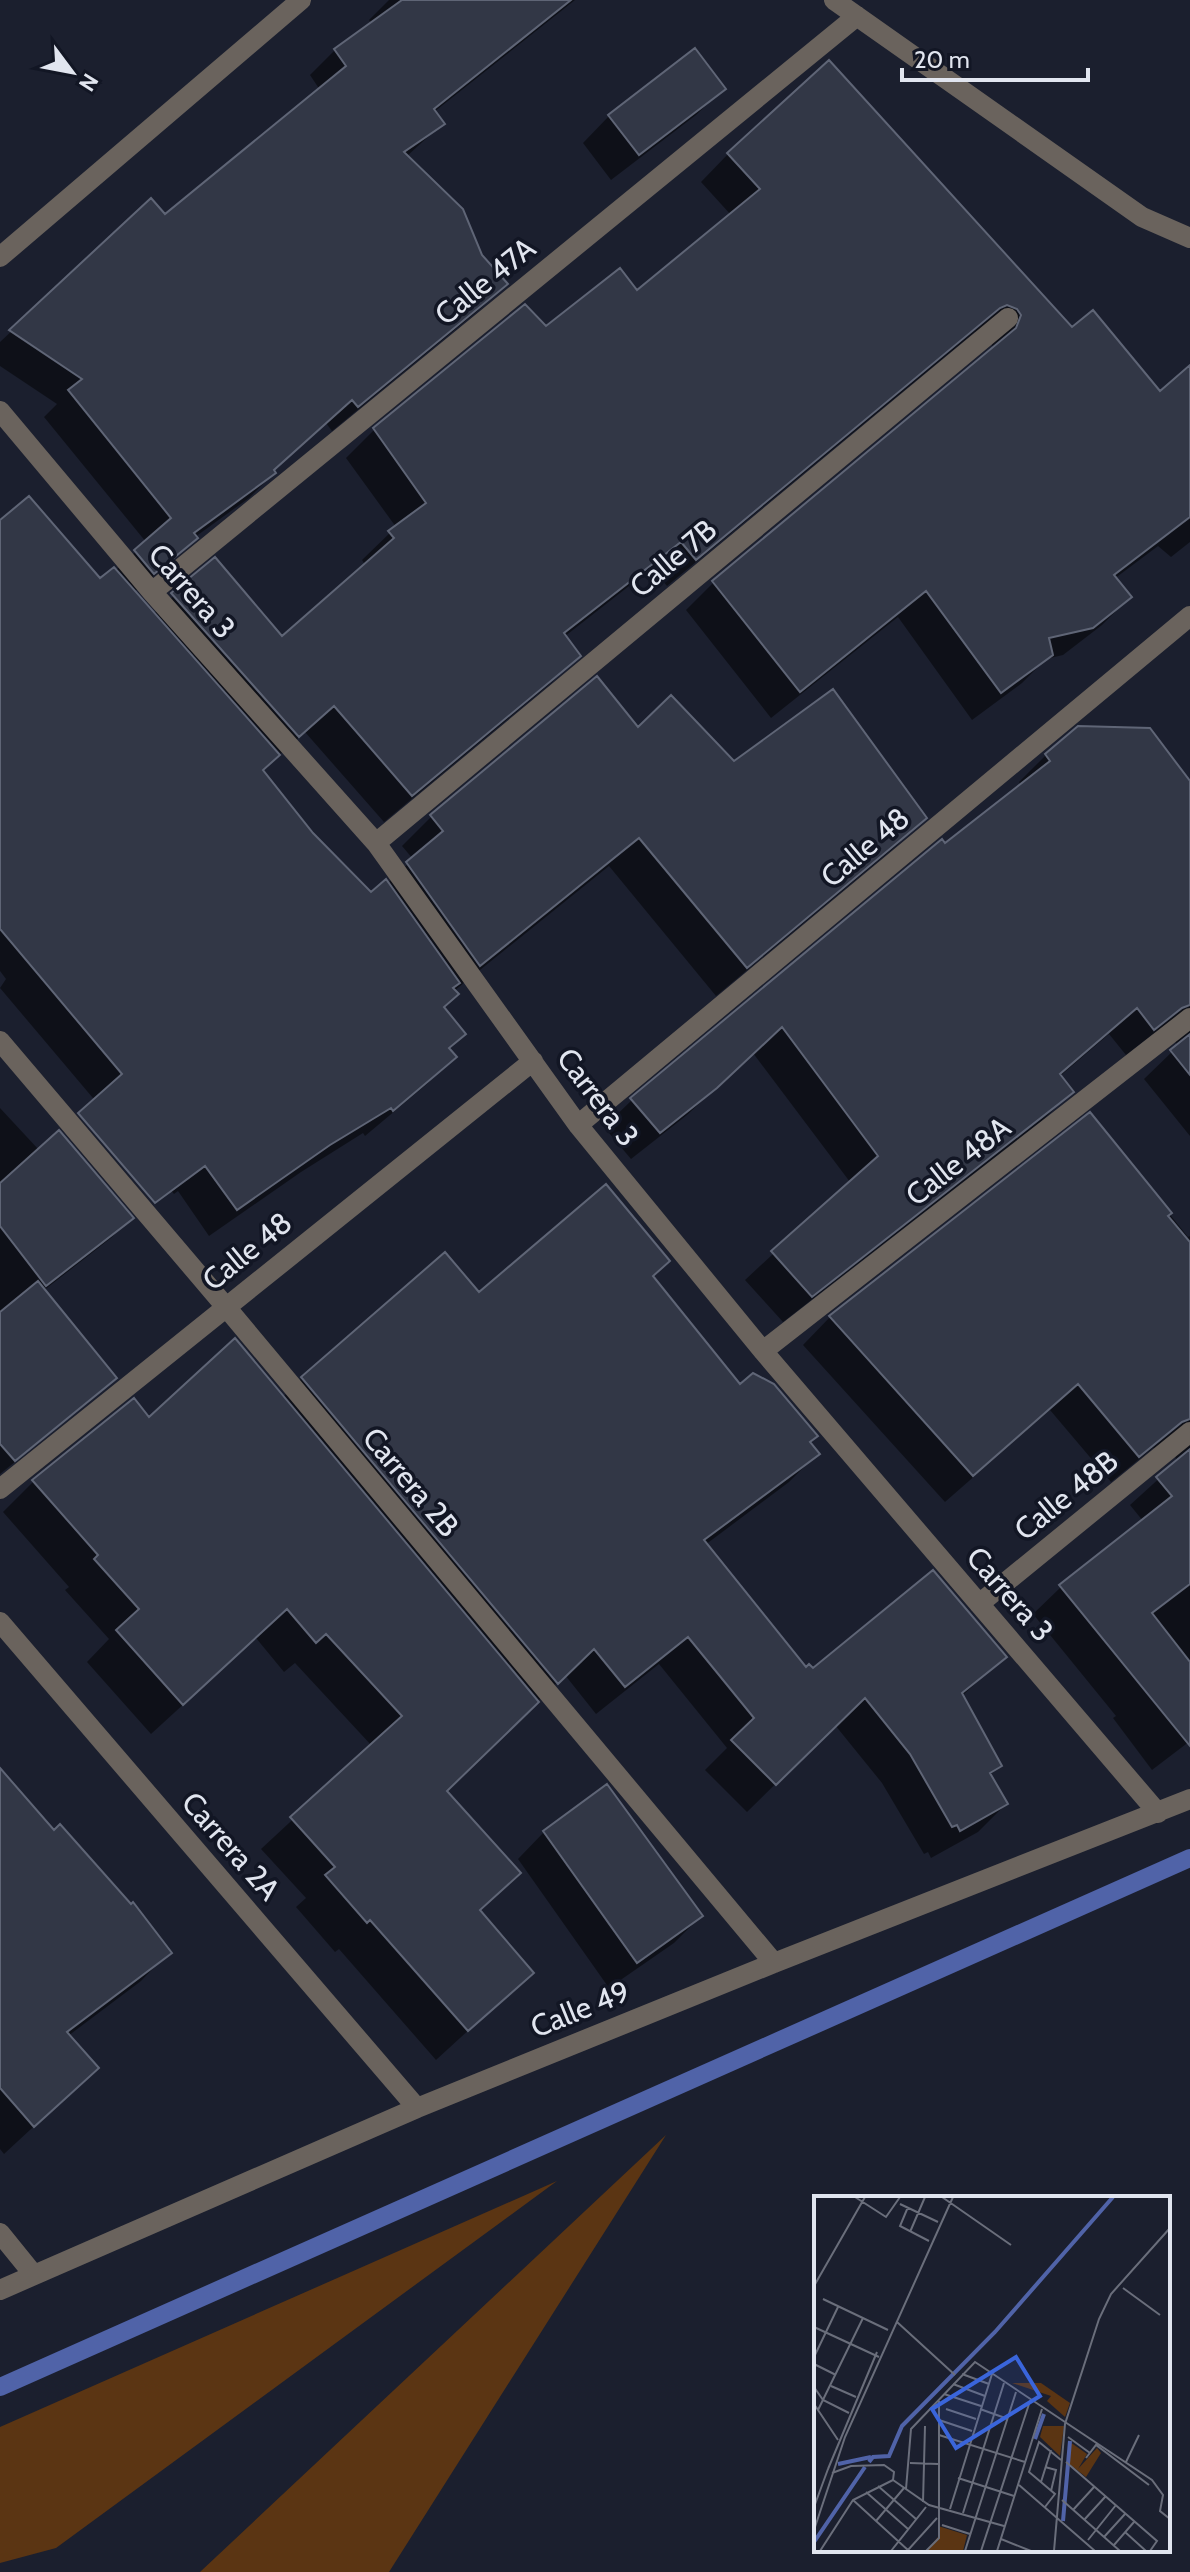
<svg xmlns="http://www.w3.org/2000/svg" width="1190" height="2572" font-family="Cabin,sans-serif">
<rect width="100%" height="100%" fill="#1b1f2e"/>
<!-- green -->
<path fill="#5b3513" d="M 666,2135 L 389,2572 L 200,2572 Z
M 557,2181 L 56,2548 L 0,2563 L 0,2427 Z"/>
<!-- shadow -->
<path fill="#0007" d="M 389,0 L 575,0 L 434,112 L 442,124 L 406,157 L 480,256 L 505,284 L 480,309 L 332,431 L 326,423 L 272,471 L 274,473 L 249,498 L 195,537 L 170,563 L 134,592 L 153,614 L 215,560 L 282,639 L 366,566 L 362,560 L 396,527 L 346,458 L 374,430 L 525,306 L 545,329 L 637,292 L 731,215 L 701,182 L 728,154 L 1072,330 L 1160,394 L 1190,367 L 1190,542 L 1171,557 L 1158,546 L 1114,579 L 1130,597 L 1102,625 L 1063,655 L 1046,659 L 1022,683 L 972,720 L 898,617 L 771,718 L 686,610 L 714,582 L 993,350 L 991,338 L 975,332 L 667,586 L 652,568 L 564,637 L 579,655 L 551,683 L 384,822 L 305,732 L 261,771 L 311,834 L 371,895 L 387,884 L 413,859 L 402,846 L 431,817 L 597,679 L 638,730 L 734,764 L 924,818 L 895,847 L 716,996 L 609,866 L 454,991 L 442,1008 L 464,1034 L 448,1050 L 454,1057 L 427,1084 L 365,1136 L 363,1133 L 301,1172 L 209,1236 L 178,1191 L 174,1194 L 0,988 L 6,979 L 0,971 L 0,522 L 100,581 L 115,571 L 146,542 L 44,417 L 57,404 L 0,366 L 0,342 L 151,201 L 165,217 L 320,90 L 310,75 L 335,50 L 372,24 L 369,20 Z
M 723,89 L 696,115 L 611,180 L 583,143 L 609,116 Z
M 1046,755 L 1190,784 L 1190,1136 L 1144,1079 L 1176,1048 L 1176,1043 L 1168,1033 L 1153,1034 L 1126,1055 L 1109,1034 L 1059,1077 L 1071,1092 L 1044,1119 L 783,1322 L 745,1280 L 850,1182 L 753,1053 L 687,1115 L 631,1159 L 604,1127 L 632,1100 L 942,842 L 944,846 L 1021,786 L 1019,782 Z
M 0,1108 L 39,1150 L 131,1218 L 111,1238 L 43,1291 L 114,1378 L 94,1398 L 0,1474 Z
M 1090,1115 L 1188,1237 L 1190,1236 L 1190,1741 L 1152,1770 L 1113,1718 L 1116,1716 L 1033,1614 L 1061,1587 L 1143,1521 L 1130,1505 L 1175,1464 L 1176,1459 L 1173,1450 L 1166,1446 L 1153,1448 L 1111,1482 L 1050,1410 L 945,1502 L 803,1345 L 830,1317 Z
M 651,1276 L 739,1387 L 808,1443 L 817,1454 L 789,1482 L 705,1545 L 806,1670 L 1004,1657 L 962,1696 L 999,1766 L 990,1775 L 1006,1804 L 978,1832 L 931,1858 L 928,1852 L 924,1854 L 882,1783 L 835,1725 L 747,1812 L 705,1770 L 727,1748 L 659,1664 L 596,1714 L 565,1675 L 445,1791 L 518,1873 L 478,1911 L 531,1973 L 436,2060 L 339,1949 L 335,1952 L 296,1907 L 306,1898 L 261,1849 L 372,1746 L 295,1663 L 284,1672 L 256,1638 L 151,1734 L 87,1662 L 109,1639 L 65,1590 L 69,1587 L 3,1512 L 33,1482 L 133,1401 L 149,1420 L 282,1398 L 302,1378 L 479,1295 Z
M 0,1769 L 54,1832 L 169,1952 L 141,1981 L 68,2036 L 97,2068 L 4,2154 L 0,2149 Z
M 544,1832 L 701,1916 L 674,1943 L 609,1988 L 518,1859 Z"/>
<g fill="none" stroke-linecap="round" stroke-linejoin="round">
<!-- stream -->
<path stroke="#5063a8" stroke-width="18" d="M 0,2387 L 1190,1858"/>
</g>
<!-- building -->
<path fill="#323746" stroke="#5f6576" stroke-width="2" d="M 402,0 L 571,0 L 434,109 L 445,124 L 404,152 L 463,209 L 482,255 L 508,284 L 358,407 L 352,400 L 274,470 L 276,473 L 194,533 L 198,538 L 154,574 L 134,550 L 171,518 L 68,390 L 82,379 L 9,330 L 151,198 L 165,214 L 346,66 L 334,49 Z
M 695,48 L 726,89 L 639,155 L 608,115 Z
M 829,60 L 1072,327 L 1093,310 L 1160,391 L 1190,365 L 1190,517 L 1114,575 L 1132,597 L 1093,628 L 1049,638 L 1053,655 L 1001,693 L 926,591 L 800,692 L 712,581 L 1016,328 L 1021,315 L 1017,309 L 1007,305 L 1000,308 L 696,560 L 681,542 L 564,633 L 581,656 L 412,796 L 334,706 L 299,737 L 171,593 L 215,557 L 282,636 L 394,538 L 388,531 L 426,503 L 373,428 L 525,304 L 546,326 L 620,268 L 637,290 L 760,189 L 727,153 Z
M 29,496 L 100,578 L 114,567 L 280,755 L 263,770 L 313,833 L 371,892 L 386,879 L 460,983 L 453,988 L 459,994 L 444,1007 L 466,1034 L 449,1048 L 457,1057 L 393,1111 L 391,1108 L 330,1145 L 237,1210 L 205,1166 L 155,1203 L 78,1113 L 122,1074 L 0,929 L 0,520 Z
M 597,676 L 638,727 L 671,695 L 734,761 L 833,689 L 927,818 L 747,968 L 639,838 L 480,966 L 406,862 L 443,831 L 430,815 Z
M 1078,726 L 1150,728 L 1190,781 L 1190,1005 L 1182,1008 L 1154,1030 L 1137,1008 L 1060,1074 L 1074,1092 L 812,1297 L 771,1251 L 878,1156 L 782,1027 L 717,1088 L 660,1133 L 630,1098 L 942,839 L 945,843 L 1050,761 L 1045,754 Z
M 1190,1034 L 1190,1075 L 1170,1050 Z
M 1090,1112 L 1172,1213 L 1168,1216 L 1190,1242 L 1190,1419 L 1182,1422 L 1139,1457 L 1078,1384 L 973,1476 L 829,1316 Z
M 59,1130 L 134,1218 L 46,1286 L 0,1226 L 0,1183 Z
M 606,1184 L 670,1261 L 653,1276 L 740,1384 L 753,1373 L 774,1384 L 818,1436 L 810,1442 L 820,1454 L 704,1540 L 806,1667 L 809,1664 L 813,1668 L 933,1570 L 1007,1657 L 962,1693 L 1002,1766 L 990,1773 L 1008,1804 L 960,1831 L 957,1825 L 952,1827 L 910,1754 L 865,1698 L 776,1785 L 731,1740 L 754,1718 L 688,1637 L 625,1687 L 594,1649 L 558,1684 L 301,1377 L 445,1252 L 479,1292 Z
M 38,1281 L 117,1378 L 15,1461 L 0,1444 L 0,1312 Z
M 235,1338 L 539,1702 L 447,1791 L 521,1873 L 480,1910 L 534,1973 L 468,2031 L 370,1920 L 367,1923 L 325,1875 L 335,1867 L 290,1817 L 402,1716 L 326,1634 L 316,1643 L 287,1609 L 183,1705 L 116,1630 L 139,1609 L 94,1559 L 98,1555 L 32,1480 L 134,1398 L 149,1417 Z
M 1190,1449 L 1190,1584 L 1152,1613 L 1190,1662 L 1190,1746 L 1059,1585 L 1172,1496 L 1156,1477 Z
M 0,1768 L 54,1830 L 60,1824 L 131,1904 L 133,1902 L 172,1953 L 67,2032 L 99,2068 L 34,2127 L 0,2088 Z
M 607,1784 L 703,1916 L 637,1963 L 543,1831 Z"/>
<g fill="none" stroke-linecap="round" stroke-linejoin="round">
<!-- minor -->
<path stroke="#6a635d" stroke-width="20" d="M 834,0 L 1142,217 L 1190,238
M 0,257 L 301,0
M 0,411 L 152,592 L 376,843 L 578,1125 L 763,1351 L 1158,1813
M 152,592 L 857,16
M 376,843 L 1008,318
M 0,1041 L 226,1307 L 774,1963
M 578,1125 L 1190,616
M 763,1351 L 1190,1018
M 0,1489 L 533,1061
M 979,1604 L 1190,1432
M 0,1622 L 417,2108
M 0,2233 L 34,2275
M 0,2290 L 417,2108 L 774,1963 L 1190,1799"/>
</g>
<g text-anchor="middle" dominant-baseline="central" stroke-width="7" stroke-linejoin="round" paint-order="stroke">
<!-- street labels -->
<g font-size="30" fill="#e1e5ef" stroke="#121624">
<text transform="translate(485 281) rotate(-39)">Calle 47A</text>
<text transform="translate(673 558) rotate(-40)">Calle 7B</text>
<text transform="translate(192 591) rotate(49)">Carrera 3</text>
<text transform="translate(865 847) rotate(-40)">Calle 48</text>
<text transform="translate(598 1097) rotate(53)">Carrera 3</text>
<text transform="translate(958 1161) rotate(-38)">Calle 48A</text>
<text transform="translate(247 1251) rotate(-39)">Calle 48</text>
<text transform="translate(411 1482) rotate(50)">Carrera 2B</text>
<text transform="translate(1066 1495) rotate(-39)">Calle 48B</text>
<text transform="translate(1010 1594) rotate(49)">Carrera 3</text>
<text transform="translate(231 1846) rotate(49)">Carrera 2A</text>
<text transform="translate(580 2009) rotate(-22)">Calle 49</text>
</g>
</g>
<!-- overview -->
<g transform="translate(814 2196)">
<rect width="356" height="356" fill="#1b1f2e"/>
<path d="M 198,187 L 227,187 L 256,207 L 251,221 L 233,205 L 237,200 ZM 229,230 L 250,230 L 246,260 L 226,241 ZM 256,246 L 273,258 L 264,273 L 283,252 L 287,257 L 272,281 L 254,267 ZM 124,330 L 153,339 L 149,355 L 112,355 L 124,341 Z" fill="#5b3513"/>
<path fill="none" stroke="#5063a8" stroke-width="4" d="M 221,243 L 230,218M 55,266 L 59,261 L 75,260 L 88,230 L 181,136 L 299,1M 24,268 L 57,261M 249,325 L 256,245M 0,346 L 51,271"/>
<path fill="none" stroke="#6a6e7b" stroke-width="2" d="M 41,1 L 72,21 L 86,1M 128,1 L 197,49M 86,8 L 124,26M 94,11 L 86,30 L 115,45M 96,36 L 111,1M 0,90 L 51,1M 309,92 L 346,119M 9,103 L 74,134M 83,126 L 141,179M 0,131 L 65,161M 0,161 L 24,111M 0,168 L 22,179M 148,178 L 175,188M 139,188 L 171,200M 17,190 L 42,201M 0,191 L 9,204 L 35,217M 130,198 L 167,210M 0,208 L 24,244M 132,213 L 162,223M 166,213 L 194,223M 4,214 L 49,122M 125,224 L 158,235M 125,239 L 211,266M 254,241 L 276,257M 272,262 L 282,249 L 335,289M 252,266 L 343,345 L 336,355M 312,266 L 325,239M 96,267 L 124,268M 231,271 L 242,274 L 237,295M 14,273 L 63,156M 18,277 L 37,270 L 70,269 L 80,276 L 79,284M 144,282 L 200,300M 79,284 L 115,309 L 190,330M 227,286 L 237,254M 205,289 L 281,355M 64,290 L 102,323M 92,293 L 97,233 L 161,166 L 338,284 L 349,299 L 346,315 L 356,323M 52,296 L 94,333M 39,304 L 95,355M 248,304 L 306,355M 109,306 L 111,230M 0,311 L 14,273M 231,311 L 241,298 L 215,276 L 225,246 L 247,264M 136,313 L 178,178M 259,314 L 280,291M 149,317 L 190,187M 270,324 L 291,301M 62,325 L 90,292M 128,329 L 156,338M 0,334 L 31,241 L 139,1M 311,336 L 332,355M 290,341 L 311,318M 187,343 L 217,355M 274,344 L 302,309M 300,349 L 320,326M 94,354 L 123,322M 6,355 L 39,304 L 79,284M 77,355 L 112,311M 112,355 L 125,342 L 125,205M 151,355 L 202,196M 167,355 L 216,205M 183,355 L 228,213M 240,355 L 251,228 L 285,123 L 297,98 L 356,32"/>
<path fill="#3a65db" fill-opacity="0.15" stroke="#3a65db" stroke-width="4" d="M 202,161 L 226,200 L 142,252 L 118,213 Z"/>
<rect width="356" height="356" fill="none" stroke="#e1e5ef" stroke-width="4"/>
</g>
<!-- north arrow -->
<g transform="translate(72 72) rotate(122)" stroke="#121624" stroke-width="6" paint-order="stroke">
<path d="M0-6L14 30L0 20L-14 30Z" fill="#e1e5ef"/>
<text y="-12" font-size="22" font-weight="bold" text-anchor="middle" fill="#e1e5ef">N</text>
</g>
<!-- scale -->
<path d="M902 68v12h186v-12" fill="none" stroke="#e1e5ef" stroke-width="4"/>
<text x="914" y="68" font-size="24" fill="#e1e5ef" stroke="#121624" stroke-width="6" paint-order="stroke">20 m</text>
</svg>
